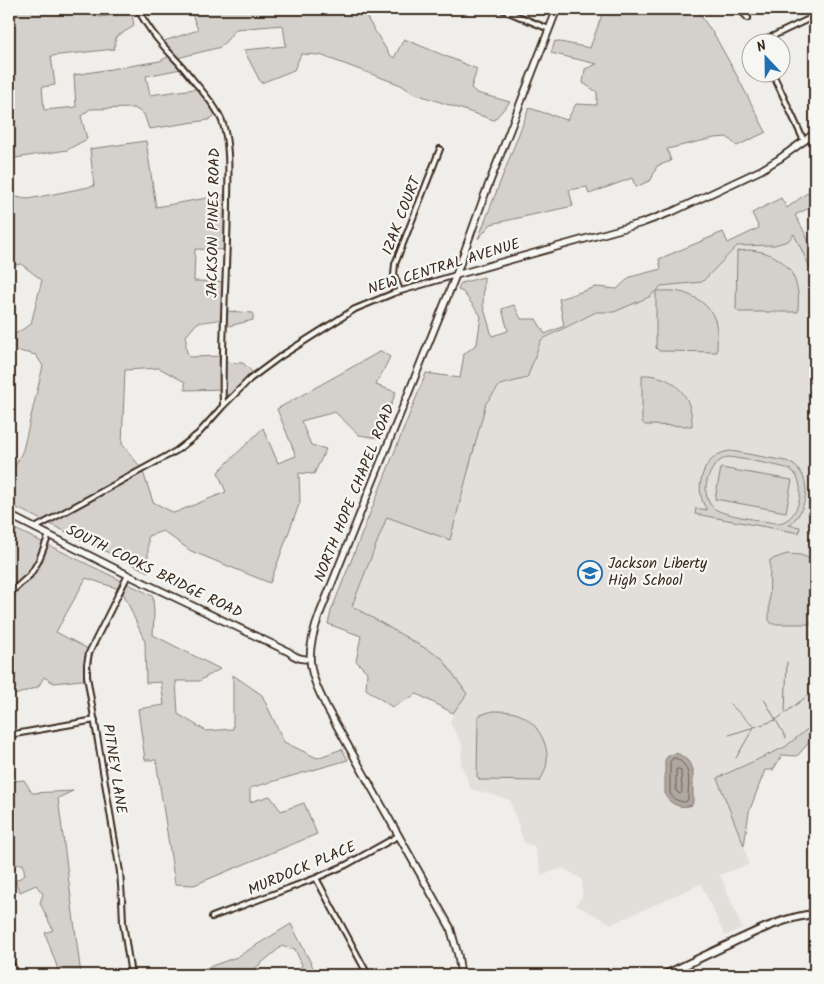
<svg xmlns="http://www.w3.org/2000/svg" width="824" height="984" font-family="Kalam,sans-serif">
<rect width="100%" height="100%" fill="#efeeea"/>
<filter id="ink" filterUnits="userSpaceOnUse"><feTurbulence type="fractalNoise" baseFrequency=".02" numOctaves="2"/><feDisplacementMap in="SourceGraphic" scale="10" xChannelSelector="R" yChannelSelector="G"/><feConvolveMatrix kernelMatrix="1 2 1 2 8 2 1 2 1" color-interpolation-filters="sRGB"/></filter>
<g filter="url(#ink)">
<!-- built -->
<path fill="#e2dfdb" d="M 794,234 L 815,278 L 815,723 L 785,747 L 718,778 L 744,846 L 749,864 L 720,875 L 742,928 L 725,936 L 701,884 L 612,924 L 575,905 L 582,897 L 582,879 L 563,868 L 542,875 L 534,846 L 524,843 L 510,800 L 471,789 L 461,764 L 462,744 L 450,723 L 453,713 L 467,694 L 352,607 L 387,516 L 450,539 L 486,403 L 500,385 L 527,378 L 541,341 L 596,312 L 614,312 L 649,297 L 661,286 L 702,282 L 737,246 L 774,245 Z"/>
<!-- green -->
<path fill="#d4d1cc" stroke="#887e75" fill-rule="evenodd" d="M 9,9 L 96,9 L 99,17 L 132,13 L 134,26 L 116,37 L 114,49 L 51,56 L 55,85 L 42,87 L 44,110 L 76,107 L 74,75 L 160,61 L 171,55 L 161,42 L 198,30 L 190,9 L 377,9 L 367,18 L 389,54 L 394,58 L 404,39 L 477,69 L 471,88 L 477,93 L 510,102 L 494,120 L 413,93 L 401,85 L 320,55 L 301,54 L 294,70 L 261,83 L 244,50 L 286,46 L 283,25 L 236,29 L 221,47 L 177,58 L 186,68 L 146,76 L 150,95 L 202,88 L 219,113 L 208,120 L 149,129 L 144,114 L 134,108 L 90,109 L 81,116 L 87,139 L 67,150 L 9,159 Z
M 604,9 L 696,9 L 715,36 L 736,74 L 766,132 L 737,146 L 727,137 L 714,138 L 667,149 L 671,161 L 657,166 L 651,180 L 636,187 L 632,178 L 589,194 L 587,187 L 569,190 L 573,206 L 491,224 L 478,239 L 529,108 L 567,120 L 576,104 L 597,105 L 597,92 L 583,83 L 585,69 L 597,64 L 551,53 L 555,41 L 590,48 Z
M 146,141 L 156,207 L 230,194 L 230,250 L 195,249 L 194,281 L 227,282 L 227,311 L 253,313 L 253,320 L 225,327 L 224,319 L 197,323 L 186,336 L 186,349 L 189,357 L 225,356 L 225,362 L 243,363 L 255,375 L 225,405 L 225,389 L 185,390 L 185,382 L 159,368 L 125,370 L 122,444 L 142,469 L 153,502 L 174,513 L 226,492 L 218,472 L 263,428 L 278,463 L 296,456 L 277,409 L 381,351 L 390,357 L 376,385 L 396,392 L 378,438 L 359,435 L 335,412 L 301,421 L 311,445 L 326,449 L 314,474 L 299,473 L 300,502 L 270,583 L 191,551 L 163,531 L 148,536 L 148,572 L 9,504 L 9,479 L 23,450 L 43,366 L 36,355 L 19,351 L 9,357 L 9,338 L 31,324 L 42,280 L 21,264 L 9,266 L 9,196 L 28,199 L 94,186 L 90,149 Z
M 815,187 L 815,205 L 795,215 L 805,233 L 815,256 L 815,278 L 794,234 L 788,241 L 774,245 L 737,246 L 702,282 L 661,286 L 657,291 C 664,291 672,290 680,292 C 694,295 710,305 715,320 C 718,330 717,342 717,352 L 659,351 L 656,348 L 656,291 L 649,297 L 614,312 L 596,312 L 541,340 L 527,378 L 500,385 L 486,403 L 450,540 L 387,517 L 352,606 L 442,658 L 467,694 L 453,713 L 417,694 L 392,707 L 366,689 L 367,672 L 356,661 L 361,636 L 328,624 L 331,611 L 426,373 L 460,378 L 464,354 L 477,344 L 481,316 L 463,292 L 458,290 L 461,283 L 484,277 L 483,305 L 492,336 L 508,331 L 502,309 L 514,305 L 521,319 L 536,319 L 545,334 L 564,326 L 559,299 L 596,287 L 617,289 L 630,277 L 661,269 L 659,259 L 723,232 L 728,243 L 759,228 L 752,213 L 781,198 L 787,208 Z
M 749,250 C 776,252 794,265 798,293 C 799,299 798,306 798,312 L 739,312 L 736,309 L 737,251 Z
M 642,375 C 673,374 693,395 692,426 L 645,425 L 642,422 Z
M 731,451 L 786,461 C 814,471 810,509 789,525 L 800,527 L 799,533 L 695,514 L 696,508 L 707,510 C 692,489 703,453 731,451 ZM 728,457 C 737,458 785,466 791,470 C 809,483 799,525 775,523 C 764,521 723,515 715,509 C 697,496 708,462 728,457 Z
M 721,468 L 792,480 L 786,512 L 715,499 Z
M 9,526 L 153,596 L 154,614 L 153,635 L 220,669 L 199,681 L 176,681 L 178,714 L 206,731 L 233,729 L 233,675 L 262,695 L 284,742 L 317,758 L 342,749 L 348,760 L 250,788 L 250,802 L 270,796 L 281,811 L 304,803 L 317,834 L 194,885 L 175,884 L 156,760 L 145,760 L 138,709 L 164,705 L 161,682 L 146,683 L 145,642 L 122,590 L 86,578 L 56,632 L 92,651 L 90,679 L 54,683 L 44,677 L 38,687 L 9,697 Z
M 787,554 L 801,555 L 815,561 L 815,624 L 772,624 L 769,620 L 770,560 L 781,556 Z
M 492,711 C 500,711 508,711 515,713 C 535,719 549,742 547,762 C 546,769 543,775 540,781 L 480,780 L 477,776 L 478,716 Z
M 815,723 L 815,736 L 797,756 L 782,755 L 773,770 L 765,770 L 749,812 L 744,846 L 717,778 L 785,747 Z
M 24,780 L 32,793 L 73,791 L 58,798 L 81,975 L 60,975 L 45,933 L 53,930 L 40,903 L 43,894 L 36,885 L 20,892 L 15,881 L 25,875 L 23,864 L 9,865 L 9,799 L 10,798 L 15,781 Z
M 291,924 L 317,975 L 296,975 L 302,965 L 295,949 L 282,946 L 247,975 L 189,975 L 189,974 L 237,957 Z"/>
<!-- water -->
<path fill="#afa8a1" stroke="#81766d" d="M 676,753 C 684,756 690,762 693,769 L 693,802 L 692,805 C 682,809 669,805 665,794 L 665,760 L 668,756 Z"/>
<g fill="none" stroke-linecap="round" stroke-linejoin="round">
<!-- shore -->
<path stroke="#695c52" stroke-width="1" d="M 676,758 C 693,768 688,782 688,799 L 686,802 C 680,802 673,800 670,793 L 670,762 L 672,759 Z
M 677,769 L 680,769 L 681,772 L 682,792 L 680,794 L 676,791 L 676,771 Z"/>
<!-- stream -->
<path stroke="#81766d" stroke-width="1" d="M 764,699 L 786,738
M 730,704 L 754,727 L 736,758
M 785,711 L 787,662
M 729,735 L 776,720 L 815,690"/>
<defs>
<path id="street" d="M 138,9 C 148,30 163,46 179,63 C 186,71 192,79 198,86 C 207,97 217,108 222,121 C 231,147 228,177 228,204 C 227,271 221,339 223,406
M 501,9 L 549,29
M 739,9 L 748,18
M 762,42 L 769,38 L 815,16
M 772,72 L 804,141
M 400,291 L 394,275 L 395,264 L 440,149
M 35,528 L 176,451 L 198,434 L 223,406 L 250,379 L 281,356 L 355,309 L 394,293 L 456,275
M 128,575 L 89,653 L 87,664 L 87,676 L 120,872 L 122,899 L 123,923 L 131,975
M 9,594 L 30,575 L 38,562 L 49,535
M 9,735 L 95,720
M 316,878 L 368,975
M 212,917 L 316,878 L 346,865 L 398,836
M 9,958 L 16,975"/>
<path id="secondary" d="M 456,275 L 642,223 L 674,211 L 761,170 L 779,159 L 815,133
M 9,515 L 128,575 L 289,652 C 293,656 300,659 305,659
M 461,975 L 458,955 L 450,927 L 328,710 C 308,671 304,656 320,613 L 456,275 L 485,194 L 557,9"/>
<path id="primary" d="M 665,975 C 683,966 702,957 721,948 C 751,934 782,917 815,914"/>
</defs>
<!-- street casing -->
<use href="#street" stroke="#3b2a1e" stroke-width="8"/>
<!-- secondary casing -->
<use href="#secondary" stroke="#3b2a1e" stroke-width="9"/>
<!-- primary casing -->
<use href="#primary" stroke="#3b2a1e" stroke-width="10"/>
<!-- street -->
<use href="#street" stroke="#f6f6f2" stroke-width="4"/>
<!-- secondary -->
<use href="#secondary" stroke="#f6f6f2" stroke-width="5.5"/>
<!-- primary -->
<use href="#primary" stroke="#f6f6f2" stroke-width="6"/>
</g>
</g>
<!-- icons -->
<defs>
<symbol id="school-ring" viewBox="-11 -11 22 22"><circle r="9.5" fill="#f6f6f2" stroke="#1f6fb2" stroke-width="1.5"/><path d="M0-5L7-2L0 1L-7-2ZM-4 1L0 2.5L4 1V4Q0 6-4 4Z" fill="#1f6fb2"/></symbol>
</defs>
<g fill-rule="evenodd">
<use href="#school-ring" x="576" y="559" width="28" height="28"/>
</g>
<g text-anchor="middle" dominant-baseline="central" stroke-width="4.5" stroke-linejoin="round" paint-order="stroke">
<!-- street labels -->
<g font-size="15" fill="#3b2a1e" stroke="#f6f6f2">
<text transform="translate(402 216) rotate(-69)">IZAK COURT</text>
<text transform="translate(214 223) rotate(-89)">JACKSON PINES ROAD</text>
<text transform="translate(444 267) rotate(-17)">NEW CENTRAL AVENUE</text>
<text transform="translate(355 493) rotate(-68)">NORTH HOPE CHAPEL ROAD</text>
<text transform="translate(154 572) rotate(26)">SOUTH COOKS BRIDGE ROAD</text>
<text transform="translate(114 769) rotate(81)">PITNEY LANE</text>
<text transform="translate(302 869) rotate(-23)">MURDOCK PLACE</text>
</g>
<!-- poi labels -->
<g font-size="15" fill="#3b2a1e" stroke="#f6f6f2" text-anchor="start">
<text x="608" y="564">Jackson Liberty<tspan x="608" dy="17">High School</tspan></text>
</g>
</g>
<!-- margin -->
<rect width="824" height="984" fill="none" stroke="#f6f6f2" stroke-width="30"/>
<rect x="15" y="15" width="794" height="954" fill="none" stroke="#3b2a1e" stroke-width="2" filter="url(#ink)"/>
<!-- north arrow -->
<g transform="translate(766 58) rotate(338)"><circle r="24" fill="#f6f6f2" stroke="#aba49d"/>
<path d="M0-4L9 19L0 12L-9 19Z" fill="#1f6fb2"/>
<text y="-8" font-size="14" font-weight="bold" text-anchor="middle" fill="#3b2a1e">N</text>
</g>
</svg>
